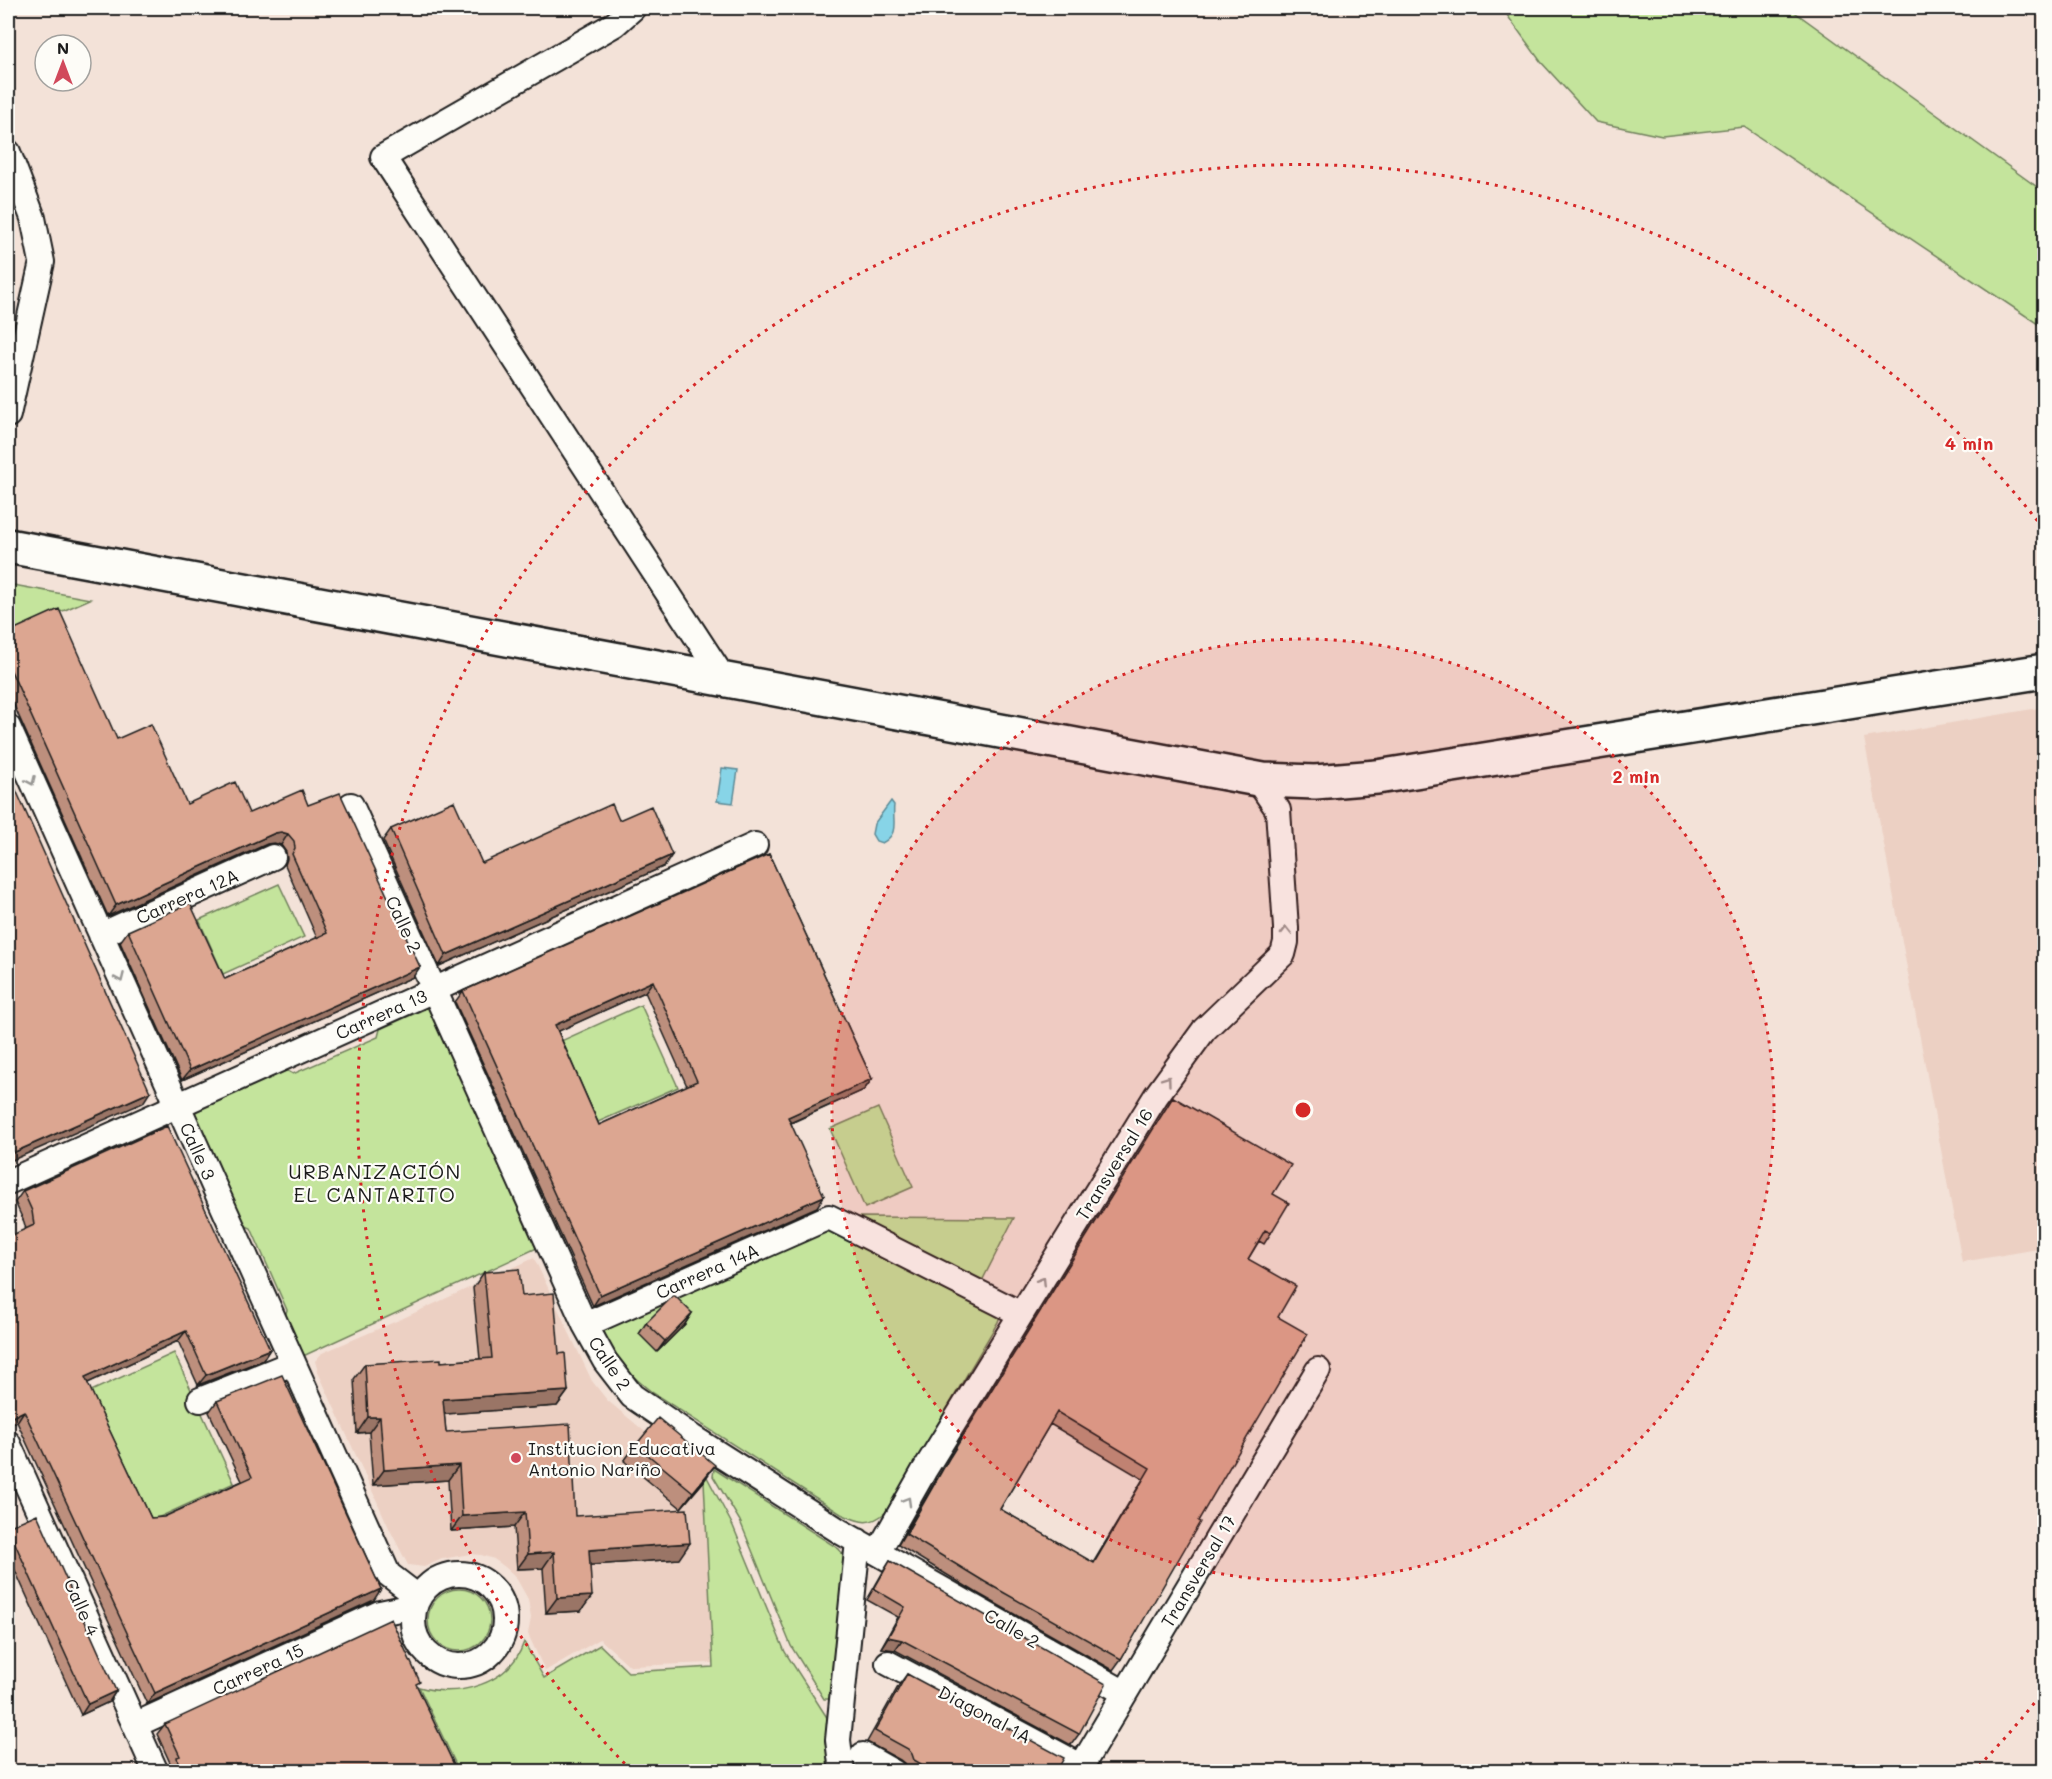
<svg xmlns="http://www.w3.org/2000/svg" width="2052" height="1779" font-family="Mali,sans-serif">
<rect width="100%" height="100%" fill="#f3e2d8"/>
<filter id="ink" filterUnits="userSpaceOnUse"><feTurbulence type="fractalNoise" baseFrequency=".0167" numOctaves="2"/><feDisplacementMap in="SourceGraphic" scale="12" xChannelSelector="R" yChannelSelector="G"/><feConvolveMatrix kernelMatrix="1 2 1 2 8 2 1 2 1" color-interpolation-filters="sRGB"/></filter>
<g filter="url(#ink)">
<!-- built -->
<path fill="#ecd0c3" d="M 2044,707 L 2044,1248 L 1962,1262 L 1864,738 Z
M 534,1258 L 592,1381 L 607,1400 L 704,1481 L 712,1663 L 630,1666 L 600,1639 L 545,1671 L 528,1634 L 531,1618 L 528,1599 L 515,1576 L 505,1567 L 494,1559 L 481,1555 L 470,1554 L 442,1559 L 424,1567 L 408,1565 L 390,1530 L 318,1372 L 315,1361 L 322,1353 L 399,1320 Z"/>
<!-- green -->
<path fill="#c4e49c" stroke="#70805c" stroke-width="1.5" d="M 1502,8 L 1789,8 L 2044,192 L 2044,328 L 1744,127 L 1662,136 L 1596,122 L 1541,62 Z
M 8,584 L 90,599 L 8,635 Z
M 279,884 L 304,937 L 223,974 L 199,920 Z
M 641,1005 L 678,1087 L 598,1122 L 561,1041 Z
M 429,1007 L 537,1248 L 301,1357 L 283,1322 L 287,1310 L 251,1228 L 239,1223 L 190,1113 L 286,1070 L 293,1074 L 378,1037 L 380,1029 Z
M 878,1108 L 913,1187 L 865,1208 L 830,1129 Z
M 860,1217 L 1014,1218 L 980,1285 L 853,1220 Z
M 829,1222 L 1000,1316 L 998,1322 L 886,1512 C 869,1527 860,1522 841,1514 L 653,1393 C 631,1376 612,1358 604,1331 L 605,1327 Z
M 174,1353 L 234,1483 L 151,1521 L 91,1391 Z
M 647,1434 L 699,1462 L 733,1526 L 785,1652 L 835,1730 L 833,1771 L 459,1771 L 419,1687 C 459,1698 510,1684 524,1642 L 544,1678 L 600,1645 L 628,1672 L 713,1667 L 704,1481 Z
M 714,1469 L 839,1549 L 844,1556 L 829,1699 L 824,1699 L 791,1646 L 740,1521 L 713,1476 Z
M428 1620a31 31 0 1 1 62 0a31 31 0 1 1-62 0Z"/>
<!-- water -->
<path fill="#87d4e7" stroke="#5c8a96" stroke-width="1.5" d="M 722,768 L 738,770 L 733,803 L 717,801 Z
M 891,801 L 894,805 C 892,821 900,834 882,843 L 876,841 L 872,834 L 874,824 Z"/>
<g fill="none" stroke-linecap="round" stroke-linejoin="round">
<defs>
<path id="street" d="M 633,8 L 615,24 L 383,157 L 724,679
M 8,152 L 33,218 L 42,262 L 8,415
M 8,727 L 388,1574 L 418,1597
M 351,805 L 585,1325 L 605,1361 L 632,1396 L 692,1437 L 841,1532 L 1125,1693
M 101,935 L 273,857
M 8,1182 L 755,845
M 585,1325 L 829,1217 L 1021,1314
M 200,1400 L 293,1363
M 8,1443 L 156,1772
M 878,1552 L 924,1471 L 1156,1096 L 1204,1030 L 1283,954 L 1286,942 L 1286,928 L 1278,810 L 1256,778
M413 1620a46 46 0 1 1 92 0a46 46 0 1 1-92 0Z
M 888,1663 L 1081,1766
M 135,1725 L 380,1613 L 414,1606
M 863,1755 L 893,1772
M 842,1772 L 838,1740 L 858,1541
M 1078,1772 L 1318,1370"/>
<path id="secondary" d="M 8,546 L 1263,780 L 1315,782 L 1377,777 L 2044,671"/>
</defs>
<!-- street casing -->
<use href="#street" stroke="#1c1c1c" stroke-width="28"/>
<!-- secondary casing -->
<use href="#secondary" stroke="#1c1c1c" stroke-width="38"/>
<!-- street -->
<use href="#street" stroke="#fdfcf7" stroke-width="24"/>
<!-- secondary -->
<use href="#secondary" stroke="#fdfcf7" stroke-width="33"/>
</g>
<!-- wall -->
<path fill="#bd8f7d" stroke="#1c1c1c" stroke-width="1.5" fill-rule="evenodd" d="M 8,632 L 117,739 L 187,804 L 249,813 L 308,805 L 413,977 L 182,1080 L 120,942 L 128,931 L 225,979 L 317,938 L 285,865 L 287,859 L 286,852 L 281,845 L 274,843 L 267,844 L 108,916 L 8,692 Z
M 619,820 L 665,866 L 439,966 L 383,840 L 391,829 L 482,863 Z
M 769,854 L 872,1079 L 864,1090 L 791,1123 L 817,1207 L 593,1306 L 455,1002 L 463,991 ZM 645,992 L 687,1086 L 599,1125 L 558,1031 Z
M 1173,1097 L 1273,1194 L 1271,1233 L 1264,1244 L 1259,1241 L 1248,1259 L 1278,1317 L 1198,1521 L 1121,1659 L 1113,1670 L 977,1593 L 898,1545 L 943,1468 ZM 1050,1424 L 1143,1479 L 1093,1563 L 1000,1509 Z
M 23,1191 L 270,1349 L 263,1360 L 198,1385 L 178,1341 L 87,1383 L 151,1518 L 164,1517 L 242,1481 L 209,1412 L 217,1401 L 374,1600 L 147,1704 L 17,1422 L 26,1229 L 24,1222 L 15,1202 Z
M 484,1272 L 522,1296 L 559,1354 L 568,1391 L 557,1406 L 444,1414 L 446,1432 L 575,1516 L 679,1559 L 590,1565 L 581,1611 L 546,1613 L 543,1568 L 517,1569 L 514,1527 L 451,1531 L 448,1480 L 373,1485 L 369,1432 L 357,1433 L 354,1379 L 365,1364 L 441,1362 L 480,1359 L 473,1288 Z
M 692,1313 L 685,1324 L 657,1352 L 639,1334 L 646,1323 Z
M 636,1445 L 704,1481 L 681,1508 L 624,1461 Z
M 8,1527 L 116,1691 L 109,1702 L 81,1715 L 8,1555 Z
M 890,1561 L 1079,1734 L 1071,1745 L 895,1650 L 881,1648 L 898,1617 L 867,1600 L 883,1572 Z
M 907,1674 L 1056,1772 L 909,1772 L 907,1770 L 905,1764 L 900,1760 L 867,1742 L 899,1685 Z
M 417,1687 L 456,1769 L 454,1772 L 170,1772 L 169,1768 L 171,1765 L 157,1734 L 165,1724 Z"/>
<!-- shaded-wall -->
<path fill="#9a7466" stroke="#1c1c1c" stroke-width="1.5" d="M 281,832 L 288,834 L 281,845 L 274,843 L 267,844 L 108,916 L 116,905 L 275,833 Z
M 672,855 L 665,866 L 439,966 L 446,955 Z
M 420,967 L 413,977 L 182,1080 L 190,1070 Z
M 653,981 L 645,992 L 548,1036 L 555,1025 Z
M 872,1079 L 864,1090 L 781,1127 L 788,1117 Z
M 150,1092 L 143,1103 L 8,1162 L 8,1155 Z
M 824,1196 L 817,1207 L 593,1306 L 600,1295 Z
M 692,1313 L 685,1324 L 657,1352 L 665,1341 Z
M 186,1331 L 178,1341 L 77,1388 L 85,1377 Z
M 270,1349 L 263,1360 L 198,1385 L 206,1375 Z
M 568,1391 L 557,1406 L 432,1415 L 443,1399 Z
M 24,1411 L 17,1422 L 8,1426 L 8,1419 Z
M 368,1417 L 380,1417 L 369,1432 L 357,1433 Z
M 459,1465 L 448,1480 L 373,1485 L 384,1470 Z
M 715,1465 L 704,1481 L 681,1508 L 693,1492 Z
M 525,1512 L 514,1527 L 451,1531 L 462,1516 Z
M 690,1543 L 679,1559 L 578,1566 L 589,1550 Z
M 554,1552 L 543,1568 L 517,1569 L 528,1554 Z
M 381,1589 L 374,1600 L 147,1704 L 155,1693 Z
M 592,1596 L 581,1611 L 546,1613 L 557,1598 Z
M 888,1637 L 902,1640 L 895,1650 L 881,1648 Z
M 116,1691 L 109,1702 L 81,1715 L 88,1704 Z
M 377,1766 L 373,1772 L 364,1772 Z"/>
<!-- building -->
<path fill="#dca691" stroke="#1c1c1c" stroke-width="1.5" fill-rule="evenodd" d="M 59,609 L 117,739 L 151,724 L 187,804 L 235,782 L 249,813 L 302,790 L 308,805 L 340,793 L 420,967 L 190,1070 L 128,931 L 190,903 L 225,979 L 327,933 L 292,854 L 295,848 L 294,841 L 288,834 L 281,832 L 275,833 L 116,905 L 8,664 L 8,632 Z
M 8,772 L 150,1092 L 8,1155 Z
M 454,801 L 482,863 L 612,804 L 619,820 L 651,806 L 672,855 L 446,955 L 391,829 Z
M 769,854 L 872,1079 L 788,1117 L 824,1196 L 600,1295 L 463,991 ZM 653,981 L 697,1081 L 599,1125 L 555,1025 Z
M 1173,1097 L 1291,1165 L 1273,1194 L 1289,1203 L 1271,1233 L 1265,1230 L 1248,1259 L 1296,1286 L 1278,1317 L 1308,1334 L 1198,1521 L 1200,1522 L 1121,1659 L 985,1582 L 906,1534 L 950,1457 ZM 1057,1412 L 1150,1468 L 1094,1563 L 1000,1509 Z
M 167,1126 L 270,1349 L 206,1375 L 186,1331 L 85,1377 L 100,1410 L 151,1518 L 164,1517 L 252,1477 L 217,1401 L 282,1375 L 381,1589 L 155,1693 L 24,1411 L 8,1419 L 8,1237 L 34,1225 L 32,1211 L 23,1191 Z
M 519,1269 L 522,1296 L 554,1293 L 559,1354 L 565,1353 L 568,1391 L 443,1399 L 446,1432 L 570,1424 L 575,1516 L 687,1509 L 690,1543 L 589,1550 L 592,1596 L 557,1598 L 554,1552 L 528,1554 L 525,1512 L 462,1516 L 459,1465 L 384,1470 L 380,1417 L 368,1417 L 365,1364 L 441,1359 L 441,1362 L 492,1358 L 484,1272 Z
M 674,1295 L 692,1313 L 665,1341 L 646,1323 Z
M 658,1418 L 715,1465 L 693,1492 L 636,1445 Z
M 37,1514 L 116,1691 L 88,1704 L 8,1528 L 8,1527 Z
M 890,1561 L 1106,1684 L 1079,1734 L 902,1640 L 888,1637 L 905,1607 L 874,1589 Z
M 391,1619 L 420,1682 L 416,1684 L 456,1769 L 451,1772 L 380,1772 L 377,1766 L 364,1772 L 173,1772 L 175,1770 L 178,1763 L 177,1757 L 180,1756 L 165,1724 Z
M 907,1674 L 1064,1758 L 1056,1772 L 935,1772 L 914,1760 L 912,1754 L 908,1749 L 875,1731 Z
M 152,1768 L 154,1772 L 145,1772 Z"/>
<!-- one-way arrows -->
<defs><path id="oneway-chevron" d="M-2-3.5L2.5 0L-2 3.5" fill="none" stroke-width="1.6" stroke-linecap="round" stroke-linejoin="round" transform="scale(1.5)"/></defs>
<g stroke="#989794">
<use href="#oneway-chevron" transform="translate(31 781) rotate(66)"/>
<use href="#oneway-chevron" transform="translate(1286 931) rotate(-91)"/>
<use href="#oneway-chevron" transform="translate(120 978) rotate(66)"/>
<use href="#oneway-chevron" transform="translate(1167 1080) rotate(-54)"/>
<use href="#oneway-chevron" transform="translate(1042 1281) rotate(-58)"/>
<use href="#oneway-chevron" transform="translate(907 1501) rotate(-60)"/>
</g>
</g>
<!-- distance rings -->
<circle cx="1303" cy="1110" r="471" fill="#d62828" fill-opacity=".12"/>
<g fill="none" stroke="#d62828" stroke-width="3" stroke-dasharray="3 6">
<circle cx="1303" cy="1110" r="471"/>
<path d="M2040 1696A942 942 0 0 1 1975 1770M631 1770A942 942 0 1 1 2040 524"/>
</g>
<!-- markers -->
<circle fill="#d1495b" stroke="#fdfcf7" stroke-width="2" cx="516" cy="1458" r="6"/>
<g text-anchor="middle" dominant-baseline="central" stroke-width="4.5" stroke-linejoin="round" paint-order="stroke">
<!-- street labels -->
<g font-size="18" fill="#1c1c1c" stroke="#fdfcf7">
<text transform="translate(187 896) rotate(-24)">Carrera 12A</text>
<text transform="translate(404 924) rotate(65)">Calle 2</text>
<text transform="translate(381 1014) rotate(-24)">Carrera 13</text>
<text transform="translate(198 1151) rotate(66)">Calle 3</text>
<text transform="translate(1114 1164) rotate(-58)">Transversal 16</text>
<text transform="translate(707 1271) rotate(-24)">Carrera 14A</text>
<text transform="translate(610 1363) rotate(56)">Calle 2</text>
<text transform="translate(1198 1571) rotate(-59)">Transversal 17</text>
<text transform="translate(82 1607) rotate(66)">Calle 4</text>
<text transform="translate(1012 1628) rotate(30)">Calle 2</text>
<text transform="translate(258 1669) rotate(-25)">Carrera 15</text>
<text transform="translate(985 1714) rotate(28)">Diagonal 1A</text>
</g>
<!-- poi labels -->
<g font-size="18" fill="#1c1c1c" stroke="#fdfcf7" text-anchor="start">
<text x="528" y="1448">Institucion Educativa<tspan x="528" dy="21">Antonio Nariño</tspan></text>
</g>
<!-- neighbourhood labels -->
<g font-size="20" letter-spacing="1.5" fill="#1c1c1c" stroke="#fdfcf7">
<text x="375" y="1171">URBANIZACIÓN<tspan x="375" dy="23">EL CANTARITO</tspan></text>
</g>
</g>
<circle cx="1303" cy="1110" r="9" fill="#d62828" stroke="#fdfcf7" stroke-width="3"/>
<g font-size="18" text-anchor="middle" font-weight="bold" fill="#d62828" stroke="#fdfcf7" stroke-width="4.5" stroke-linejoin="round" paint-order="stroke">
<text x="1969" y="450">4 min</text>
<text x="1636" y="783">2 min</text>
</g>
<!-- margin -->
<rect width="2052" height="1779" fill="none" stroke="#fdfcf7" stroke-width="30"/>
<rect x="15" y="15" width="2022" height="1749" fill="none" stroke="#1c1c1c" stroke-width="2" filter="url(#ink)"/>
<!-- north arrow -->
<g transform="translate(63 63)"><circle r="28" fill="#fdfcf7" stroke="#a3a29f" stroke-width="1.5"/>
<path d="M0-4.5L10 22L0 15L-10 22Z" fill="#d1495b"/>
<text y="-9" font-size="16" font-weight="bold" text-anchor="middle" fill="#1c1c1c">N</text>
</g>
</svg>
